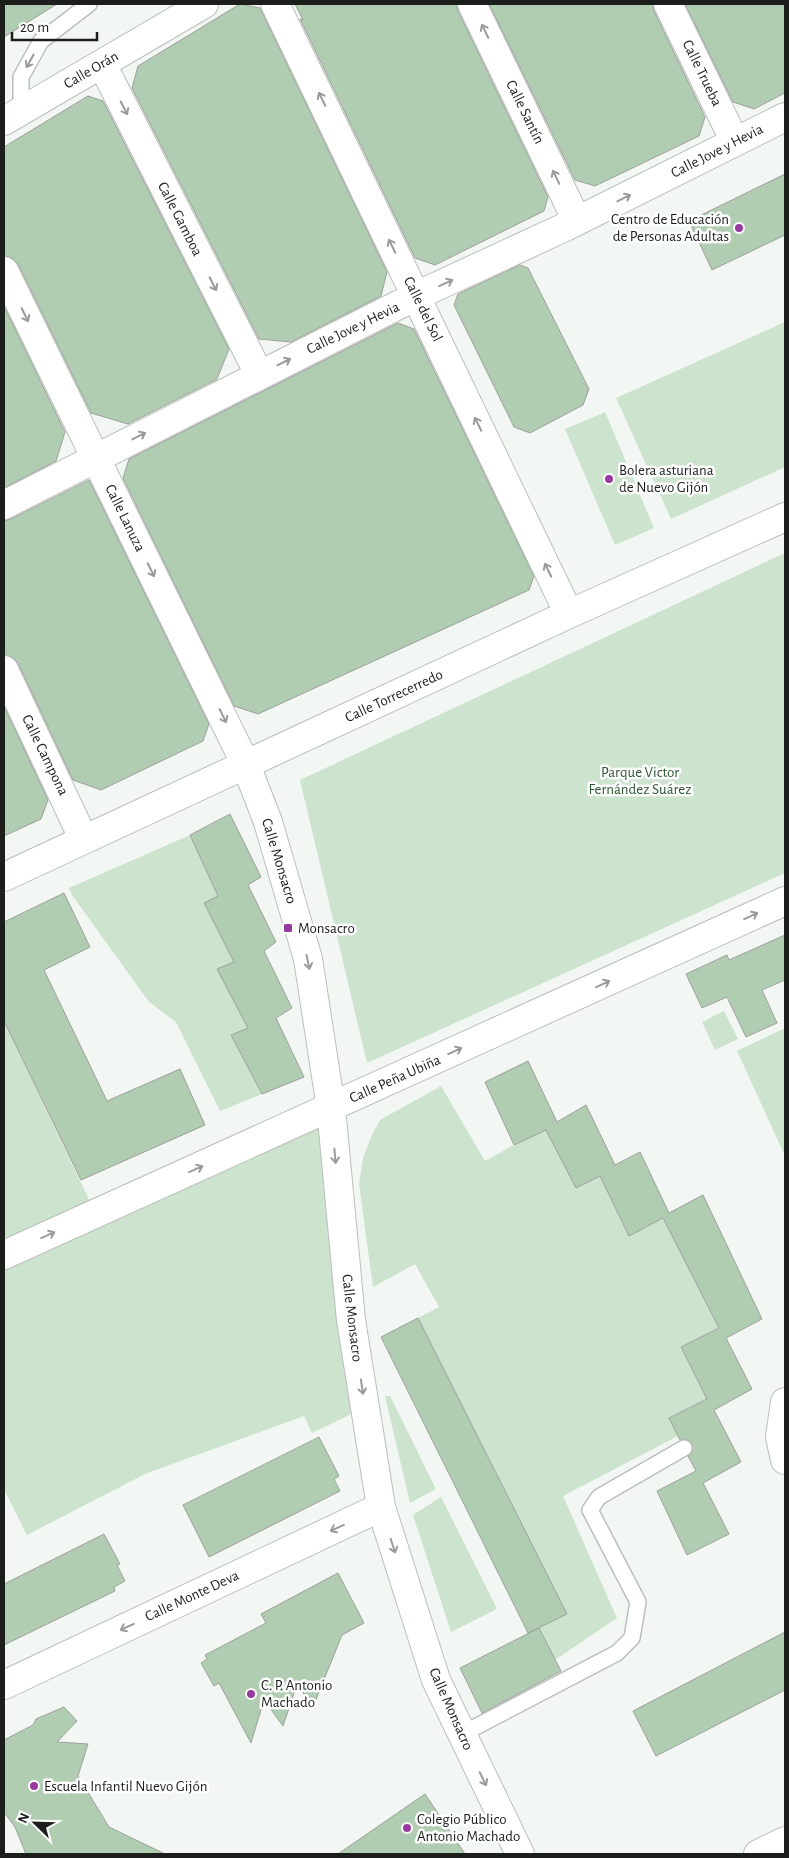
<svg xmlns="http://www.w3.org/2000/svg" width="789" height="1858" font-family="'Alegreya Sans',sans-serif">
<rect width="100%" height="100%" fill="#f3f7f3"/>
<!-- green -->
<path fill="#cce3cd" d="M 785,322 L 785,467 L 671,519 L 616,398 Z
M 605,412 L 654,528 L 615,545 L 565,429 Z
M 785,553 L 785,873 L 367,1063 L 300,780 Z
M 190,835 L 218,896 L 204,904 L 234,962 L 248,1028 L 232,1035 L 262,1094 L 220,1111 L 176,1022 L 149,1002 L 72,895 L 69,888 Z
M 724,1011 L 738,1039 L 715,1050 L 702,1022 Z
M 4,1022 L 96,1214 L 331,1108 L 364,1408 L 312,1433 L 304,1416 L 145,1474 L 27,1535 L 4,1489 Z
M 785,1028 L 785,1156 L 737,1051 Z
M 441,1086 L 485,1161 L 514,1145 L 546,1130 L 576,1188 L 600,1176 L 629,1236 L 663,1218 L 719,1328 L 681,1347 L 707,1399 L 669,1418 L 678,1436 L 563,1496 L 617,1618 L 555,1660 L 539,1628 L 566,1614 L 418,1318 L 439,1307 L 415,1264 L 373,1287 L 359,1184 L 363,1158 L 371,1137 L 380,1120 Z
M 385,1396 L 390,1396 L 436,1489 L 410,1503 Z
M 441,1497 L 497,1609 L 451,1632 L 413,1515 Z"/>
<!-- building -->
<path fill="#b0cdb1" stroke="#9da09d" d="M 4,4 L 57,4 L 4,37 Z
M 240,4 L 260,8 L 387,272 L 381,296 L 291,342 L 259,339 L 132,88 L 138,66 Z
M 295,4 L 457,4 L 458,11 L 548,197 L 544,211 L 435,265 L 415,258 L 300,19 L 303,20 Z
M 489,4 L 653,4 L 654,11 L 705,117 L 699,136 L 595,186 L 575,180 Z
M 685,4 L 785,4 L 785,93 L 754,109 L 733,102 Z
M 88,96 L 103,101 L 229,349 L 217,379 L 128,424 L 91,413 L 18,264 L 12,258 L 4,256 L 4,147 Z
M 785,174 L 785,235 L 712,270 L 689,221 Z
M 520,265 L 528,268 L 589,389 L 583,405 L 530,433 L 514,427 L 454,305 L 458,294 Z
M 4,306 L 65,432 L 56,461 L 4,488 Z
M 398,323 L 414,329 L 534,576 L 529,590 L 258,714 L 234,706 L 123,478 L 129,459 Z
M 89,480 L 209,724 L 203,741 L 101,790 L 73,780 L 18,663 L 12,657 L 4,655 L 4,521 L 11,519 Z
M 4,706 L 48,800 L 41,819 L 4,836 Z
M 230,814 L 261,877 L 248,885 L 276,942 L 264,951 L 292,1008 L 276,1018 L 304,1077 L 262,1094 L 231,1035 L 248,1028 L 217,969 L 234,962 L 204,903 L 218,896 L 190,835 Z
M 64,893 L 90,947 L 44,970 L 107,1101 L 180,1069 L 205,1125 L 81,1180 L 4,1021 L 4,922 Z
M 785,935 L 785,980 L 762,990 L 777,1023 L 746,1037 L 727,997 L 702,1008 L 686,974 L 727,955 L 729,960 Z
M 528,1061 L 557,1122 L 586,1105 L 615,1165 L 640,1152 L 669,1213 L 703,1195 L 762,1319 L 726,1338 L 752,1389 L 714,1410 L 741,1462 L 703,1483 L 729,1534 L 687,1555 L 657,1491 L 696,1471 L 688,1456 L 692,1452 L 692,1444 L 688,1440 L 680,1440 L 669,1418 L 707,1399 L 681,1347 L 719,1328 L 663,1218 L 629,1236 L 600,1176 L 576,1188 L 546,1130 L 514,1145 L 485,1082 Z
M 418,1318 L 567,1614 L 528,1633 L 381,1337 Z
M 319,1437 L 339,1476 L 334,1479 L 340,1491 L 209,1557 L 183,1505 Z
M 104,1534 L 120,1564 L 117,1565 L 125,1581 L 114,1587 L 115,1591 L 4,1645 L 4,1584 Z
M 338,1573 L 364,1623 L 342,1635 L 313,1707 L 297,1684 L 283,1726 L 264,1700 L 251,1743 L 219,1683 L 214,1686 L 201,1663 L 207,1659 L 205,1655 L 266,1623 L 261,1614 Z
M 539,1628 L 561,1671 L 482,1713 L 460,1668 Z
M 785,1632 L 785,1690 L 656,1756 L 633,1711 Z
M 64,1707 L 77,1721 L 57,1742 L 88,1744 L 78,1776 L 109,1827 L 165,1854 L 26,1854 L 15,1827 L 4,1812 L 4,1740 L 33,1725 L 36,1719 Z
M 425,1794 L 465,1854 L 338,1854 Z"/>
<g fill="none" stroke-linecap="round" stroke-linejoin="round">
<defs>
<path id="lane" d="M 21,111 L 21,77 L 41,41 L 89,4
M 462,1734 L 617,1653 L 632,1638 L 638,1602 L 590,1510 L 599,1497 L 684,1448"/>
<path id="street" d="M 275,4 L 569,614
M 472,4 L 577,221
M 668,4 L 735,142
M 102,64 L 259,374
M 4,121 L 204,4
M 4,271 L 246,765 L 268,822 L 308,959 L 331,1108 L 351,1320 L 381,1507 L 436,1680 L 520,1854
M 4,505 L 416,296 L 565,227 L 785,117
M 4,670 L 84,840
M 4,877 L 569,614 L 785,517
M 4,1255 L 785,901
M 785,1402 L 780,1437 L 785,1460
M 4,1685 L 381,1507
M 758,1854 L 785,1841"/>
</defs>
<!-- lane casing -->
<use href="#lane" stroke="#bbbfbc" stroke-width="18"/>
<!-- street casing -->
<use href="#street" stroke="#bbbfbc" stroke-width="30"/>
<!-- lane -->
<use href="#lane" stroke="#fff" stroke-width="15"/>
<!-- street -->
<use href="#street" stroke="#fff" stroke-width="28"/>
</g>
<!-- one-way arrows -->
<defs><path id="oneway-shaft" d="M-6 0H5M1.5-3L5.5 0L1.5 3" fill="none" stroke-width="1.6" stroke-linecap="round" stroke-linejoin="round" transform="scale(1.25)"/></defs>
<g stroke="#999a99">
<use href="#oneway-shaft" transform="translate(485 31) rotate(-116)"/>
<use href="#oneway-shaft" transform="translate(30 61) rotate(119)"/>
<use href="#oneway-shaft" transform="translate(322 99) rotate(-116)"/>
<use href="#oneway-shaft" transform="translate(124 108) rotate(63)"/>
<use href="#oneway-shaft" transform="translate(556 177) rotate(-116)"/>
<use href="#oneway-shaft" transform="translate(624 198) rotate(-27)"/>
<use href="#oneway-shaft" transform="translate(392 246) rotate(-116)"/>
<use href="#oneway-shaft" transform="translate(446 283) rotate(-25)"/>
<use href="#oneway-shaft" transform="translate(213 284) rotate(63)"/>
<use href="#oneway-shaft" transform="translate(25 315) rotate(64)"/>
<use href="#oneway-shaft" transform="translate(284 362) rotate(-26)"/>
<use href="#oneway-shaft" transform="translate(478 424) rotate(-116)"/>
<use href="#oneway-shaft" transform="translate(139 436) rotate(-27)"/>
<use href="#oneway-shaft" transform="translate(151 570) rotate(64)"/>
<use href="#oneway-shaft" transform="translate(548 570) rotate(-116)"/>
<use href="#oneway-shaft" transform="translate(223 716) rotate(64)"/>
<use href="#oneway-shaft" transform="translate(751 916) rotate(-25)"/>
<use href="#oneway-shaft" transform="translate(308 962) rotate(78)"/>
<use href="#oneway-shaft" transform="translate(603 984) rotate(-25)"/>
<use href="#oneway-shaft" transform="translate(455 1051) rotate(-25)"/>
<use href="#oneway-shaft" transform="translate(335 1156) rotate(85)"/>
<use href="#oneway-shaft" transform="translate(196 1169) rotate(-24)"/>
<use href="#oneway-shaft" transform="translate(48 1235) rotate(-24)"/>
<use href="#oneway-shaft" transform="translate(362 1387) rotate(81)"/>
<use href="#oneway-shaft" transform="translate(337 1528) rotate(155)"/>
<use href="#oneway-shaft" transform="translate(393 1546) rotate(72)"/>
<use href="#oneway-shaft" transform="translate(127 1627) rotate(155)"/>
<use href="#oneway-shaft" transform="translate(483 1779) rotate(64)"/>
</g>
<!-- markers -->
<g fill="#99389f" stroke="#fff" stroke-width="2">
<circle cx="739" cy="228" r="5"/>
<circle cx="609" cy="479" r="5"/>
<rect x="283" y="923" width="10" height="10" rx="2.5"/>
<circle cx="251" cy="1694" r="5"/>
<circle cx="34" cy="1786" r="5"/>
<circle cx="407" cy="1828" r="5"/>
</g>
<g text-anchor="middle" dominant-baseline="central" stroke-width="5" stroke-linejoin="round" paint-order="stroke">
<!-- street labels -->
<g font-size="15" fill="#1c1e1c" stroke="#fff">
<text transform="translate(91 70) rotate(-30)">Calle Orán</text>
<text transform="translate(702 73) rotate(64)">Calle Trueba</text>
<text transform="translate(525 112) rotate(64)">Calle Santín</text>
<text transform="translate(717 151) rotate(-27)">Calle Jove y Hevia</text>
<text transform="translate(180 219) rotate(63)">Calle Gamboa</text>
<text transform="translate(423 309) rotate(64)">Calle del Sol</text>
<text transform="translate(353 328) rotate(-26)">Calle Jove y Hevia</text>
<text transform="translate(125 518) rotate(64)">Calle Lanuza</text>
<text transform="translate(394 696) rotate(-25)">Calle Torrecerredo</text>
<text transform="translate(45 755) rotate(64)">Calle Campona</text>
<text transform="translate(279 861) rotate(73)">Calle Monsacro</text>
<text transform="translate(395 1079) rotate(-24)">Calle Peña Ubiña</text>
<text transform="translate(352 1318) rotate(83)">Calle Monsacro</text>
<text transform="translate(192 1596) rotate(-25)">Calle Monte Deva</text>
<text transform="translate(451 1709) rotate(66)">Calle Monsacro</text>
</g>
<!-- poi labels -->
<g font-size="15" fill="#1c1e1c" stroke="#fff" text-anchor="start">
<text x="729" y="219" text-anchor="end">Centro de Educación<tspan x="729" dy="17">de Personas Adultas</tspan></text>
<text x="619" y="470">Bolera asturiana<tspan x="619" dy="17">de Nuevo Gijón</tspan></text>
<text x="298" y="928">Monsacro</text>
<text x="261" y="1685">C. P. Antonio<tspan x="261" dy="17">Machado</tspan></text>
<text x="44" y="1786">Escuela Infantil Nuevo Gijón</text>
<text x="417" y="1819">Colegio Público<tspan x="417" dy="17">Antonio Machado</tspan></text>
</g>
<!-- park labels -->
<g font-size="15" fill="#2d5830" stroke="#fff">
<text x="640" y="772">Parque Victor<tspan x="640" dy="17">Fernández Suárez</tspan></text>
</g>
</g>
<!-- border -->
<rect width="789" height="1858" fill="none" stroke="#1c1e1c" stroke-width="10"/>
<!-- north arrow -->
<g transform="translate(35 1823) rotate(293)" stroke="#ffffff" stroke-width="4" paint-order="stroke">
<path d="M0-4L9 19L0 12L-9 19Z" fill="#1c1e1c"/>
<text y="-8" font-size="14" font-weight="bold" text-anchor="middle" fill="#1c1e1c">N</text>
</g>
<!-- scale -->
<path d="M12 32v8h85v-8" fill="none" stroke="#1c1e1c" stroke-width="2.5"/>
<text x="20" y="32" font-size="15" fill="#1c1e1c" stroke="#ffffff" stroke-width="4" paint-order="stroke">20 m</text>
</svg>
